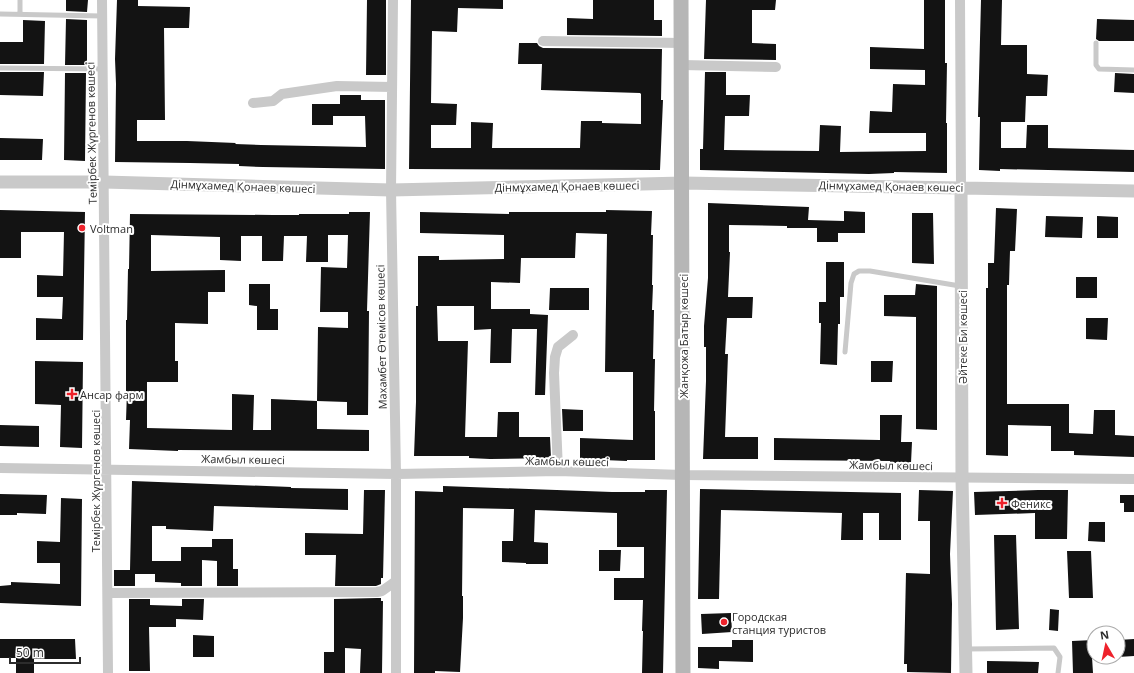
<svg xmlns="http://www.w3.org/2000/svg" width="1134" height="673" font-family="'Open Sans',sans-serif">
<rect width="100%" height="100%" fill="#fff"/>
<!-- building -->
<path fill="#131313" d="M 66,0 L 88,0 L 87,12 L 66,11 Z
M 117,0 L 138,0 L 138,6 L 190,7 L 189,28 L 164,28 L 165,120 L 137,120 L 137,141 L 187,141 L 236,143 L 235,144 L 261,145 L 366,147 L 365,116 L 333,116 L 333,125 L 312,125 L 312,104 L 340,104 L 340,95 L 361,95 L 361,100 L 385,100 L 385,169 L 263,167 L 239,166 L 239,164 L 190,163 L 115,162 L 116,84 L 115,59 Z
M 367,0 L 386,0 L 386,75 L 366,75 Z
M 411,0 L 503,0 L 503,9 L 458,8 L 457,32 L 432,31 L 431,103 L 457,104 L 456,125 L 431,125 L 431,148 L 471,148 L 471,122 L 493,123 L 492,148 L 580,148 L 581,121 L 602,121 L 602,123 L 641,124 L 641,94 L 640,93 L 541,90 L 542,64 L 518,64 L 519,43 L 537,43 L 539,46 L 543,48 L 662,49 L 661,100 L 663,100 L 660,170 L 409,169 Z
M 593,0 L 654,0 L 654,20 L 662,20 L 662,36 L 567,35 L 567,18 L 593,19 Z
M 706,0 L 776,0 L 775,10 L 752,10 L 752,43 L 776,44 L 776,60 L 704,59 Z
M 924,0 L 945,0 L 945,63 L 947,63 L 946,123 L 947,123 L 947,173 L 894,172 L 894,173 L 869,174 L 700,170 L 700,149 L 703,149 L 705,72 L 726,72 L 726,95 L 750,95 L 749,116 L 725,116 L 724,150 L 819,151 L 820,125 L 841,126 L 840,152 L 926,151 L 926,133 L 869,133 L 870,111 L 892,112 L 893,84 L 925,85 L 925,70 L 870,69 L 870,47 L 924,49 Z
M 981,0 L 1002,0 L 1001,45 L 1027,45 L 1027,74 L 1048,75 L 1047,96 L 1026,96 L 1025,122 L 1001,122 L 1001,148 L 1026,148 L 1027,125 L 1048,125 L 1048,148 L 1134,150 L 1134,172 L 1000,169 L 1000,171 L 979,170 L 980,117 L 978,117 Z
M 66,19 L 87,20 L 87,65 L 65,65 Z
M 1097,19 L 1134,20 L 1134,41 L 1099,41 L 1096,39 Z
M 23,20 L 45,21 L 44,64 L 0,64 L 0,42 L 23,42 Z
M 0,72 L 44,72 L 43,96 L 0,95 Z
M 65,73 L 86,73 L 85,161 L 64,160 Z
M 1115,73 L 1134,74 L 1134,93 L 1114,92 Z
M 0,138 L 43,139 L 42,160 L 0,160 Z
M 708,203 L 809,207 L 808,220 L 844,221 L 844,211 L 865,212 L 865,233 L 838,233 L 838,242 L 817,242 L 817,228 L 787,228 L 787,226 L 729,225 L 729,252 L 730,252 L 728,297 L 753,297 L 752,318 L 727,318 L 725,354 L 728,354 L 725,437 L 758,437 L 758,459 L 703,459 L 706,381 L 706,347 L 704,347 L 704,326 L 708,278 Z
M 996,208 L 1017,209 L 1015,251 L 1010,251 L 1009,285 L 1007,285 L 1007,404 L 1069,404 L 1069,433 L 1093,434 L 1094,410 L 1115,410 L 1115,435 L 1134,436 L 1134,457 L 1074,455 L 1074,451 L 1051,451 L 1051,426 L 1008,425 L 1008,456 L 986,455 L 986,288 L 988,288 L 988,263 L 994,263 Z
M 0,210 L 85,212 L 83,340 L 36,340 L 36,318 L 62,319 L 63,297 L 37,297 L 37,275 L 63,276 L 64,232 L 21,232 L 21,258 L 0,258 Z
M 606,210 L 652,211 L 651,235 L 653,235 L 652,285 L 653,285 L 652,310 L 654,310 L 653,359 L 655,359 L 654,411 L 655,411 L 655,460 L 627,460 L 627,461 L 580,459 L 580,438 L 633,440 L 633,372 L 605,372 L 607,234 L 576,233 L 575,258 L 521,258 L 520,283 L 491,282 L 491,309 L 530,309 L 530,314 L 548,315 L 545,395 L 535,395 L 537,329 L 512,329 L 511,363 L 490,363 L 491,329 L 474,330 L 474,306 L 437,306 L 438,341 L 468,341 L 465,437 L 497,437 L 498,412 L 519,412 L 519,437 L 550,437 L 551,458 L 490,459 L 469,458 L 469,456 L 414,456 L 416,402 L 416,306 L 418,306 L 418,256 L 439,256 L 439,260 L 504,259 L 504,235 L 420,233 L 420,212 L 509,214 L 509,212 L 606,212 Z
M 349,212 L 370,212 L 367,311 L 369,311 L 368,415 L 347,415 L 347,402 L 317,401 L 318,327 L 348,328 L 348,312 L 320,312 L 321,267 L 347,268 L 348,235 L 328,235 L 328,262 L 306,262 L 307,236 L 284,236 L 283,261 L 262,261 L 262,236 L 241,236 L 241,261 L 220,260 L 220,237 L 151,235 L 151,271 L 225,270 L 225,292 L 208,292 L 208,324 L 175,323 L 175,361 L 178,361 L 178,382 L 147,382 L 147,428 L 232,430 L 232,394 L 254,395 L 253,430 L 271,430 L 271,399 L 317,401 L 317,429 L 369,430 L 369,451 L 178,450 L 178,451 L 129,449 L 130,420 L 126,420 L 127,391 L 126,391 L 126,320 L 127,320 L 128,269 L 129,269 L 130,214 L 273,215 L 299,215 L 299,214 L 349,214 Z
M 912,213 L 933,213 L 934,264 L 912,263 Z
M 1046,216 L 1083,217 L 1082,238 L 1045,237 Z
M 1097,216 L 1118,217 L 1118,238 L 1097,238 Z
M 826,262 L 844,262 L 844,297 L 840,297 L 840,324 L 838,324 L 837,365 L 820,364 L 821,323 L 819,323 L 819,302 L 826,302 Z
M 1076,277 L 1097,277 L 1097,298 L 1076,298 Z
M 249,284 L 270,284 L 270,309 L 278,309 L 278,330 L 257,330 L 257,306 L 249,305 Z
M 916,284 L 937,286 L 937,430 L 916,429 L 916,317 L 884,316 L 884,295 L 915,295 Z
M 550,288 L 589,288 L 589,310 L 549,310 Z
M 1086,318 L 1108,318 L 1107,340 L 1086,339 Z
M 35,361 L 83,362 L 82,448 L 60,447 L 61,405 L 35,404 Z
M 871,361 L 893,361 L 892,382 L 871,382 Z
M 562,409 L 583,410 L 583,431 L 563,431 Z
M 880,415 L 902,415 L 901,442 L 912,442 L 911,463 L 890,463 L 890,461 L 774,460 L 774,438 L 880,440 Z
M 0,425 L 39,426 L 39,447 L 0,446 Z
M 132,481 L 291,487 L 291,488 L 348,489 L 348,510 L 214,506 L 213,531 L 166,529 L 166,526 L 152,526 L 152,561 L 181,561 L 181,547 L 212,547 L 212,539 L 233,539 L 233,569 L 238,569 L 238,586 L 217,586 L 217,561 L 202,560 L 202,586 L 181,586 L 181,583 L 155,582 L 155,574 L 135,574 L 135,586 L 114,586 L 114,570 L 130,570 Z
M 443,486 L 612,492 L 645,492 L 645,490 L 667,490 L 663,673 L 642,673 L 643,631 L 642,631 L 643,600 L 614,600 L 614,578 L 644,578 L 644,547 L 617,547 L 617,513 L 535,510 L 534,542 L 548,543 L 548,564 L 526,564 L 526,563 L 502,562 L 502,541 L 513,541 L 514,509 L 463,508 L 462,596 L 463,596 L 463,618 L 460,672 L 435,671 L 435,673 L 414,673 L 415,491 L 443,492 Z
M 700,489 L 901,493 L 901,540 L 879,540 L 879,513 L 863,513 L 863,540 L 841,540 L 842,513 L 721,510 L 719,599 L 698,599 Z
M 364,490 L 385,490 L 383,578 L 381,578 L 381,584 L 376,586 L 335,586 L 336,555 L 305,555 L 305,533 L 363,534 Z
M 919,490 L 953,491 L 950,554 L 952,604 L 951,673 L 907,672 L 907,664 L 904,664 L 906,573 L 930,574 L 930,521 L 918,521 Z
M 1038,490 L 1068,490 L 1067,539 L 1035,539 L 1035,513 L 975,515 L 974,492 Z
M 0,494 L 47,495 L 46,514 L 17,513 L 17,515 L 0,515 Z
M 1120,495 L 1134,495 L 1134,512 L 1124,512 L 1124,503 L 1120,503 Z
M 61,498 L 82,499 L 81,606 L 0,603 L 0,586 L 11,585 L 11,582 L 60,584 L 60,563 L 37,563 L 37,541 L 60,542 Z
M 1089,522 L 1105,522 L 1105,542 L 1088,541 Z
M 994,535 L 1016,535 L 1019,629 L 996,630 Z
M 599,550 L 621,550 L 620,571 L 599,571 Z
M 1067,551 L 1091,551 L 1093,598 L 1069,598 Z
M 377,598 L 381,598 L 381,601 L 383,601 L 382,673 L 360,673 L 361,649 L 345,648 L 345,673 L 324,673 L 324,652 L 334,652 L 334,599 Z
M 129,599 L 150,599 L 150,605 L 182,606 L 182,599 L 204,599 L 203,620 L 176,619 L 176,627 L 149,627 L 150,671 L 129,671 Z
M 1050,609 L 1059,610 L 1058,631 L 1049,630 Z
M 731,613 L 732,632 L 702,634 L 701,614 Z
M 193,635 L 214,636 L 214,657 L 193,657 Z
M 0,639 L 75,639 L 76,659 L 34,659 L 34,673 L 16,673 L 16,658 L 0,658 Z
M 1134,639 L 1134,656 L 1118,657 L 1118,640 Z
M 732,640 L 753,640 L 753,662 L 719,661 L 719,669 L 698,668 L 698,647 L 732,647 Z
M 1094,640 L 1094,657 L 1092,657 L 1093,673 L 1073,673 L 1072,641 Z
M 987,661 L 1039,662 L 1038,673 L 987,673 Z"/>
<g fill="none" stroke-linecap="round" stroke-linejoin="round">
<!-- service -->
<path stroke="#c9c9c9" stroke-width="5" d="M 0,14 L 102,16
M 20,14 L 20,0
M 1096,43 L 1096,65 L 1099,69 L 1134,70
M 0,68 L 103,69
M 845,352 L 851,283 L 854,274 L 859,271 L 870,271 L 960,286
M 966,649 L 1054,648 L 1060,657 L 1058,673"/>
<!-- minor -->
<path stroke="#c9c9c9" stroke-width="10" d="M 102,0 L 108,673
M 393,0 L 391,190 L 396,474 L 396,673
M 960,0 L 961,187
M 543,41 L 682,43
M 682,65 L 776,67
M 253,103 L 273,101 L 282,94 L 337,86 L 392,87
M 0,468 L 396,474 L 558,471 L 683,475 L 1134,479
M 558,471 L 554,373 L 555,357 L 558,347 L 573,335
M 108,593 L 377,592 L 382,591 L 396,581"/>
<!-- tertiary -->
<path stroke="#c9c9c9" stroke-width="13" d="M 0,182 L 104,182 L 391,190 L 683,183 L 1134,191
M 961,187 L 962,478 L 966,673"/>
<!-- secondary -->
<path stroke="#b6b6b6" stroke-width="15" d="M 681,0 L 683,673"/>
</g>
<!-- markers -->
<g fill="#ee222b" stroke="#fff" stroke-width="1.5">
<circle cx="82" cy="228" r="4"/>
<path d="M70 388h4v4h4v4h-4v4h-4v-4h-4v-4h4z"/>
<path d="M1000 497h4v4h4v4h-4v4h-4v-4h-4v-4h4z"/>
<circle cx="724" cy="622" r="4"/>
</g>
<g text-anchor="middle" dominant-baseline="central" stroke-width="4" stroke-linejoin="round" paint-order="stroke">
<!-- street labels -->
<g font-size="11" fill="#2c2c2c" stroke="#fff">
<text transform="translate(91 133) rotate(-91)">Темірбек Жүргенов көшесі</text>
<text transform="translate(243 186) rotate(2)">Дінмұхамед Қонаев көшесі</text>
<text transform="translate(567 186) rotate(-1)">Дінмұхамед Қонаев көшесі</text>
<text transform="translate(891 186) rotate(1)">Дінмұхамед Қонаев көшесі</text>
<text transform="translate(683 336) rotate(-90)">Жанқожа Батыр көшесі</text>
<text transform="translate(381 337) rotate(-91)">Махамбет Өтемісов көшесі</text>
<text transform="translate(962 337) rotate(-90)">Әйтеке Би көшесі</text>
<text transform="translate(243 459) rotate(1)">Жамбыл көшесі</text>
<text transform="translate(567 461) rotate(1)">Жамбыл көшесі</text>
<text transform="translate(891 465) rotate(1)">Жамбыл көшесі</text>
<text transform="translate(95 481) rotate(-90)">Темірбек Жүргенов көшесі</text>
</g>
<!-- poi labels -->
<g font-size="11" fill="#2c2c2c" stroke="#fff" text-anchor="start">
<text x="90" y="228">Voltman</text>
<text x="80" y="394">Ансар фарм</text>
<text x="1011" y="503">Феникс</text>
<text x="732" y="616">Городская<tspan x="732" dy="13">станция туристов</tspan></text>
</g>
</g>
<!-- north arrow -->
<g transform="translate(1106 645) rotate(351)"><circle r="19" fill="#ffffff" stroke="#ababab"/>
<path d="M0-3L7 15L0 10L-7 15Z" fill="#ee222b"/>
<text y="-6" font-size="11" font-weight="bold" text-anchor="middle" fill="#2c2c2c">N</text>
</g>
<!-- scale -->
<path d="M10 657v6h70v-6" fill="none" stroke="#2c2c2c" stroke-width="2"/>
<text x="16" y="657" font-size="12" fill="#2c2c2c" stroke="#ffffff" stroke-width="3" paint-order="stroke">50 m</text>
</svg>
